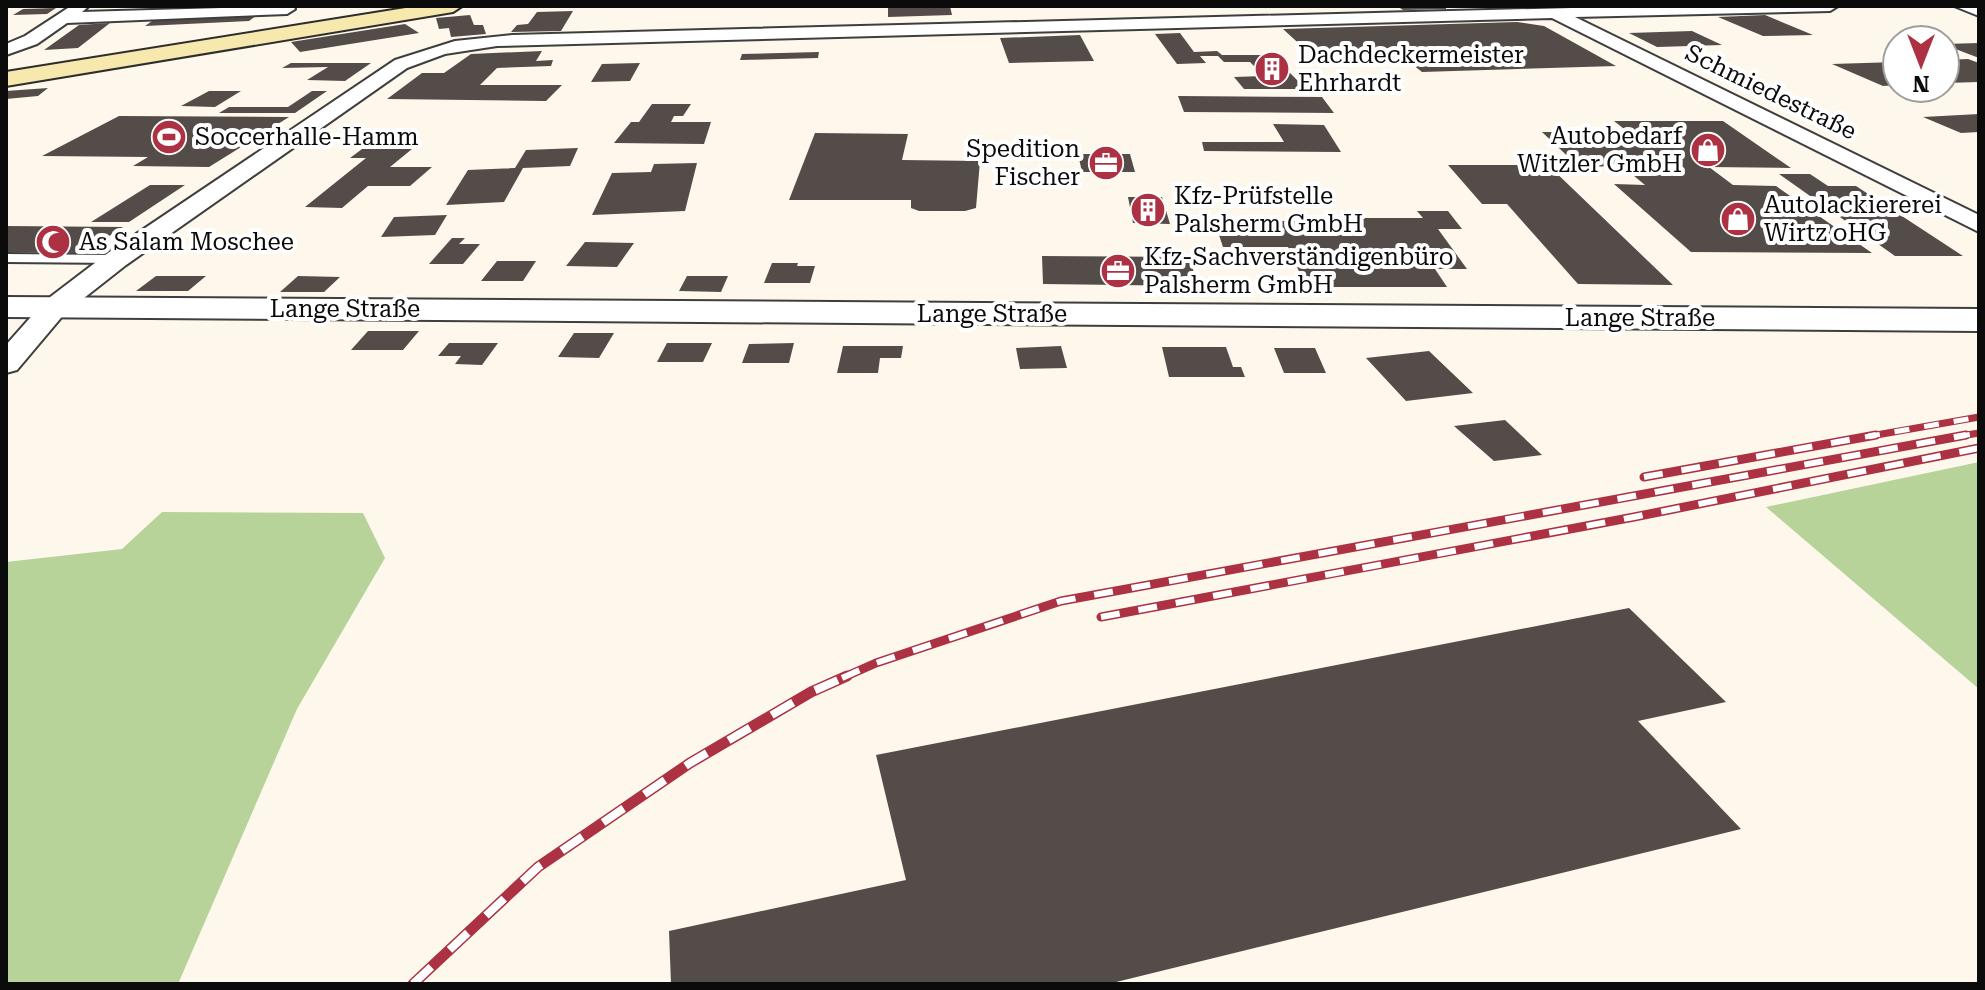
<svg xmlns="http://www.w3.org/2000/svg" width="1985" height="990" font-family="'Roboto Serif',serif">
<rect width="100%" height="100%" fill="#fdf8eb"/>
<!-- forest -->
<path fill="#b8d39a" d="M 1979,462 L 1979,689 L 1766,507 Z
M 162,512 L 363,513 L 385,558 L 297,709 L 178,984 L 6,984 L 6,562 L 122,549 Z"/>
<!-- building -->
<path fill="#534c49" d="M 888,6 L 950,6 L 952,15 L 888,17 Z
M 1397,6 L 1446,6 L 1446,9 L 1403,10 Z
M 56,8 L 47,14 L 13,15 L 23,9 Z
M 573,11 L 561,31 L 511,32 L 517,25 L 528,24 L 537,12 Z
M 257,15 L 249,21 L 145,26 L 155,19 Z
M 470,15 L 474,25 L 483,25 L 486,34 L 451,37 L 449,28 L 439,29 L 436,18 Z
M 1765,15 L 1813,35 L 1763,36 L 1718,17 Z
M 1517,22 L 1544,26 L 1616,66 L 1422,72 L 1392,48 L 1307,51 L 1283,29 Z
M 110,23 L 78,48 L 44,50 L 79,25 Z
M 405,24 L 419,33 L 300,52 L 291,42 Z
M 1692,31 L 1722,45 L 1657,47 L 1629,33 Z
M 1180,33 L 1194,52 L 1217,51 L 1222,55 L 1272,55 L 1306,89 L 1244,89 L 1234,77 L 1264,76 L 1250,62 L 1224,62 L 1218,56 L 1200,56 L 1206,63 L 1177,64 L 1155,34 Z
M 1080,35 L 1094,61 L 1009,63 L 1000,38 Z
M 1979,43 L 1979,58 L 1945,45 L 1945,44 Z
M 542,51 L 536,61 L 553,60 L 551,66 L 497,68 L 480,85 L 562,85 L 546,101 L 387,99 L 422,73 L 444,73 L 471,54 Z
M 819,52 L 818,58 L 740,60 L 742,54 Z
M 1968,59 L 1979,63 L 1979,82 L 1945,83 L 1945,60 Z
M 1897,62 L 1897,85 L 1883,86 L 1832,64 Z
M 291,63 L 371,63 L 345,81 L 307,80 L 328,67 L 282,68 Z
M 640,63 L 630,81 L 591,82 L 602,64 Z
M 48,88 L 38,96 L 6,99 L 6,91 Z
M 209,91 L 241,91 L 215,107 L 181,106 Z
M 312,91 L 327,91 L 295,113 L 219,113 L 229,107 L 288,107 Z
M 1178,96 L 1322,97 L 1334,113 L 1184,112 Z
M 652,104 L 691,104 L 683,116 L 674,116 L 671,122 L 711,122 L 704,144 L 614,143 L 631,122 L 639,122 Z
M 1979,114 L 1979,132 L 1961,133 L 1923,117 Z
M 119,116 L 289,117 L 209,167 L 133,166 L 148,157 L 42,156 Z
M 1614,121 L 1723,121 L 1791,168 L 1709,167 L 1733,185 L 1776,186 L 1872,253 L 1691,252 L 1614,184 L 1645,185 L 1622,166 L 1579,167 L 1542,132 L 1628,132 Z
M 1273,124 L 1324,125 L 1341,152 L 1204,151 L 1202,142 L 1284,142 Z
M 815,133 L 908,134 L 902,160 L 980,161 L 976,208 L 965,211 L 919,211 L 911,208 L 911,200 L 789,200 Z
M 578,148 L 570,166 L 523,168 L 504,202 L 446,205 L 468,170 L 515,168 L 526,150 Z
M 362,149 L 412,149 L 390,167 L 432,167 L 410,186 L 368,186 L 342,208 L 305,207 L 366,158 L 350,158 Z
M 1078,154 L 1130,154 L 1135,172 L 1082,172 Z
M 697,163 L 685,211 L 592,215 L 612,173 L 651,172 L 654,164 Z
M 1448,165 L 1548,165 L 1673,285 L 1578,284 L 1507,204 L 1482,204 Z
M 1779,174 L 1810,174 L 1828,186 L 1856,186 L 1963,256 L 1895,256 Z
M 150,185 L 185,185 L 129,222 L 91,222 Z
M 1128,197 L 1162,197 L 1170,224 L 1133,223 Z
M 1417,211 L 1448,211 L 1462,229 L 1438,229 L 1467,269 L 1435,269 L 1447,287 L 1306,287 L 1288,247 L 1223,247 L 1217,229 L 1281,229 L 1277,221 L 1336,221 L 1334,218 L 1423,218 Z
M 447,215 L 435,235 L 381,237 L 394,217 Z
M 6,226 L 123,227 L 83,253 L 6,252 Z
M 452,238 L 465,238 L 459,244 L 480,244 L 463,264 L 429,264 Z
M 585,242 L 634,243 L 617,267 L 566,266 Z
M 1042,256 L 1190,257 L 1197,286 L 1043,284 Z
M 497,261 L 536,261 L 523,281 L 481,281 Z
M 772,263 L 798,263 L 797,266 L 815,266 L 810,283 L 764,283 Z
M 156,276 L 206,276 L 188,291 L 136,291 Z
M 298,276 L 340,277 L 324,292 L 280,292 Z
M 687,276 L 728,276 L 721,292 L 679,291 Z
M 368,331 L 419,331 L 403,350 L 351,350 Z
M 574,333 L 614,333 L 599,358 L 558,357 Z
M 449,343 L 498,343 L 482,365 L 455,364 L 461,356 L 438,356 Z
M 667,343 L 712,343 L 703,362 L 657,362 Z
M 794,343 L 789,363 L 742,363 L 749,344 Z
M 843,346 L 903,346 L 901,358 L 880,358 L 878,373 L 837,373 Z
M 1061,346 L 1067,368 L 1020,369 L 1016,348 Z
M 1162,347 L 1226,347 L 1233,367 L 1241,367 L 1245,377 L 1169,377 Z
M 1274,348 L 1315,348 L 1326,373 L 1284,373 Z
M 1429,351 L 1473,393 L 1406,401 L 1366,358 Z
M 1505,420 L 1542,455 L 1494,461 L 1454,426 Z
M 1629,608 L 1726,702 L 1638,721 L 1741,829 L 1108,984 L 671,984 L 669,931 L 906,880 L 876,755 Z"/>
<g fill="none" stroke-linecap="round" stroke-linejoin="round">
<defs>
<path id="service" d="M 6,254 L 117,255 L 124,259 L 117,263 L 6,262 Z"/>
<path id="minor" d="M 71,6 L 89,6 L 82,12 L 293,6 L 295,9 L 287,14 L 67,23 L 37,44 L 6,55 L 6,44 L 25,36 Z
M 1648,6 L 1838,6 L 1830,11 L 1575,17 L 1979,215 L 1979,232 L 1552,18 L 497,46 L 445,54 L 407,68 L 126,265 L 65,313 L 17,370 L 6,373 L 6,345 L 45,301 L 108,253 L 395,60 L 455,41 L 512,35 Z
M 1954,6 L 1979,6 L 1979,16 Z"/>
<path id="tertiary" d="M 6,297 L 1979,309 L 1979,331 L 6,317 Z"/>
<path id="secondary" d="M 418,6 L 462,6 L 453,12 L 6,86 L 6,72 Z"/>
</defs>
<!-- service casing -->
<use href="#service" stroke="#3e3e3e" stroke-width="4"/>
<!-- minor casing -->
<use href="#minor" stroke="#3e3e3e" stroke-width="4"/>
<!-- tertiary casing -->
<use href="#tertiary" stroke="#3e3e3e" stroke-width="4"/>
<!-- secondary casing -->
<use href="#secondary" stroke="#2d2d2d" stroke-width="4"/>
<!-- service -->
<use href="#service" fill="#fff" fill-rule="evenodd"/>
<!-- minor -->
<use href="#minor" fill="#fff" fill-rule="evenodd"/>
<!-- tertiary -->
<use href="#tertiary" fill="#fff" fill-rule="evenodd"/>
<!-- secondary -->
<use href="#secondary" fill="#f7e8ad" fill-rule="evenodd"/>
<defs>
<path id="rail-far2" d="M 1865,437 L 1979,417
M 1955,437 L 1979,433"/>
<path id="rail-far1" d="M 1644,477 L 1876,435
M 1101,617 L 1634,517 L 1979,448
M 842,678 L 876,663 L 1061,601 L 1966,435"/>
<path id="rail" d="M 413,984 L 538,867 L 690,763 L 811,692 L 847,676"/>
</defs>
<!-- rail-far2 casing -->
<use href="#rail-far2" stroke="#ac3243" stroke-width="7"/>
<!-- rail-far1 casing -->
<use href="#rail-far1" stroke="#ac3243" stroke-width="9"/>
<!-- rail casing -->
<use href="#rail" stroke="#ac3243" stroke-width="11"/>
<!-- rail-far2 -->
<use href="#rail-far2" stroke="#fff" stroke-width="5" stroke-dasharray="15" stroke-linecap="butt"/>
<!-- rail-far1 -->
<use href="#rail-far1" stroke="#fff" stroke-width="6" stroke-dasharray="19" stroke-linecap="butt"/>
<!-- rail -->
<use href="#rail" stroke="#fff" stroke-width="8" stroke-dasharray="25" stroke-linecap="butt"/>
</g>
<!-- icons -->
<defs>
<symbol id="building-disc" viewBox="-11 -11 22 22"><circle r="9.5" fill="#ac3243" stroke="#fff"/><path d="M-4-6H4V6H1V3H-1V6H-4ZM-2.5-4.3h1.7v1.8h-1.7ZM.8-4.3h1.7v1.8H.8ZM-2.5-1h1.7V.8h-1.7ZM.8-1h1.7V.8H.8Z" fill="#fff"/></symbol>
<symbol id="stadium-disc" viewBox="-11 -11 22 22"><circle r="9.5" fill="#ac3243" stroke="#fff"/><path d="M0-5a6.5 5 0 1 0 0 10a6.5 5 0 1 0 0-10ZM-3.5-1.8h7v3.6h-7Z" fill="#fff"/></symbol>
<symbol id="shop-disc" viewBox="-11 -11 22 22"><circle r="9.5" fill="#ac3243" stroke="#fff"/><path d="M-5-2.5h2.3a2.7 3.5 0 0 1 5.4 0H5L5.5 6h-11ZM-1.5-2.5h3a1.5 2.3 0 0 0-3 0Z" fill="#fff"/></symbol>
<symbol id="office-disc" viewBox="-11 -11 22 22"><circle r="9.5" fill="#ac3243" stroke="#fff"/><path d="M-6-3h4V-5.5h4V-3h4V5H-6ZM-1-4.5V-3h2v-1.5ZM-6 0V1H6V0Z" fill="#fff"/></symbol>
<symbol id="mosque-disc" viewBox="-11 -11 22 22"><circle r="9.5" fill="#ac3243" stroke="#fff"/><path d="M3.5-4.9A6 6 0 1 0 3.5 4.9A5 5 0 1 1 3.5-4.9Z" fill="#fff"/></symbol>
</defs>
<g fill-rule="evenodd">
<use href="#building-disc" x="1252" y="49" width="40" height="40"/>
<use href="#stadium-disc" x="149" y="117" width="40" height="40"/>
<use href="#shop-disc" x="1688" y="130" width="40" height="40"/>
<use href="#office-disc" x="1086" y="143" width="40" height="40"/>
<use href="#building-disc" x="1128" y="190" width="40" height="40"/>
<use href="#shop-disc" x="1718" y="199" width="40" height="40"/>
<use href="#mosque-disc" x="33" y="222" width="40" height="40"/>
<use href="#office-disc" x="1098" y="251" width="40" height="40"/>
</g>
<g text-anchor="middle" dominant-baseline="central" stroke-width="8" stroke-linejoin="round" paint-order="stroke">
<!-- far-poi labels -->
<g font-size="24" fill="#0b0b0b" stroke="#fff" text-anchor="start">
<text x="1298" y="55">Dachdeckermeister<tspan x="1298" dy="28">Ehrhardt</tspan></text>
<text x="1682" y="136" text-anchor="end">Autobedarf<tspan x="1682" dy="28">Witzler GmbH</tspan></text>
<text x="195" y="137">Soccerhalle-Hamm</text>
<text x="1080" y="149" text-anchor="end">Spedition<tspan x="1080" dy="28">Fischer</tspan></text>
<text x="1174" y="196">Kfz-Prüfstelle<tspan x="1174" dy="28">Palsherm GmbH</tspan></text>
<text x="1764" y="205">Autolackiererei<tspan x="1764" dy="28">Wirtz oHG</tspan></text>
<text x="79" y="242">As Salam Moschee</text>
<text x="1144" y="257">Kfz-Sachverständigenbüro<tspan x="1144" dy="28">Palsherm GmbH</tspan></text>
</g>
<!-- far-street labels -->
<g font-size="24" fill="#0b0b0b" stroke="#fff">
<text transform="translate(1771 92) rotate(26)">Schmiedestraße</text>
<text x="345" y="309">Lange Straße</text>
<text x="992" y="314">Lange Straße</text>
<text x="1640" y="318">Lange Straße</text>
</g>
</g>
<!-- border -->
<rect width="1985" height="990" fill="none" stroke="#0b0b0b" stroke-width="16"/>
<!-- north arrow -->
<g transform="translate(1921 64) rotate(180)"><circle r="38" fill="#ffffff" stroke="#9d9d9d" stroke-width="2"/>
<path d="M0-6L14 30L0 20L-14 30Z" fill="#ac3243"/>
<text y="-12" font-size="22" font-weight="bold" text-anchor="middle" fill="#0b0b0b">N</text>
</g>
</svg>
